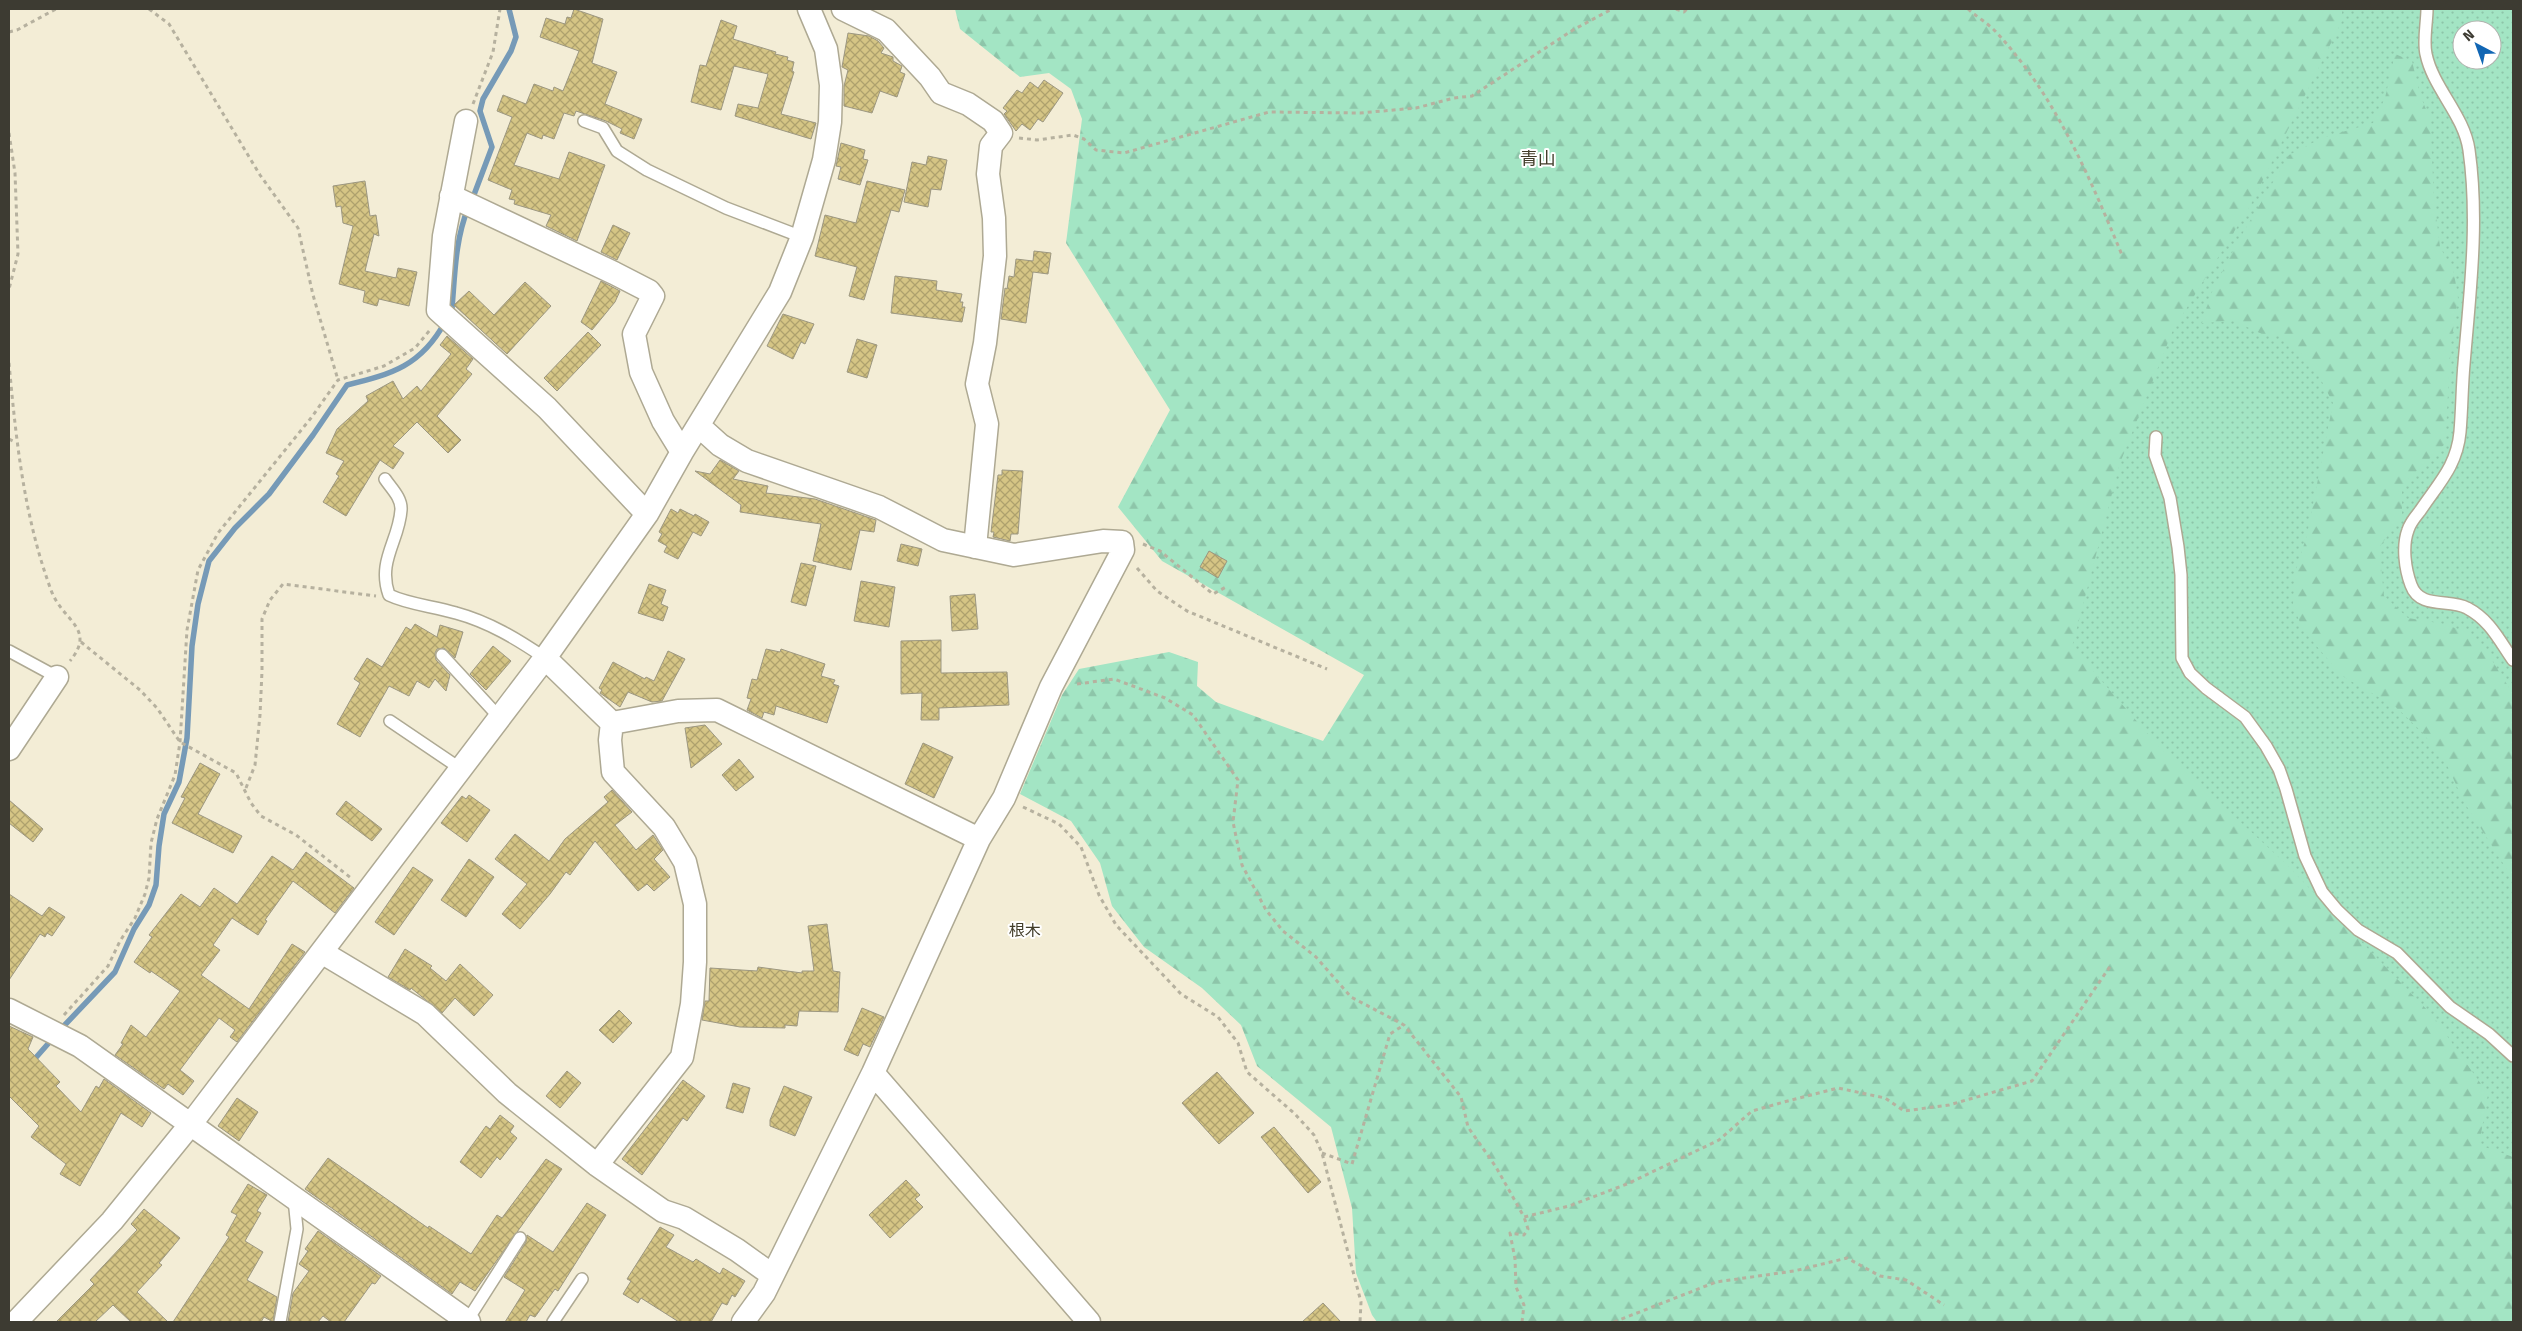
<svg xmlns="http://www.w3.org/2000/svg" width="2522" height="1331" font-family="'Fira Sans','Noto Sans JP',sans-serif">
<defs>
<pattern id="grass-dots" width="8" height="8" patternUnits="userSpaceOnUse" patternTransform="scale(1.25)"><rect width="8" height="8" fill="#a3e5c4"/><path d="M2 2h.1M6 6h.1" fill="none" stroke="#8dc5a9" stroke-width="1.8" stroke-linecap="round"/></pattern>
<pattern id="forest-firs" width="22" height="20" patternUnits="userSpaceOnUse" patternTransform="scale(1.25)"><rect width="22" height="20" fill="#a3e5c4"/><path d="M5 1l3.5 6h-7zM16 11l3.5 6h-7z" fill="#8dc5a9"/></pattern>
<pattern id="building-cross-hatch" width="8" height="8" patternUnits="userSpaceOnUse" patternTransform="scale(1.25)"><rect width="8" height="8" fill="#d5c585"/><path d="M0 0l8 8M0 8l8-8" fill="none" stroke="#aea16d"/></pattern>
</defs>
<rect width="100%" height="100%" fill="#f3edd6"/>
<!-- grass -->
<path fill="url(#grass-dots)" fill-rule="evenodd" d="M 2018,9 L 2513,9 L 2513,1322 L 2029,780 ZM 2462,30 L 2492,30 L 2492,60 L 2462,60 Z"/>
<!-- forest -->
<path fill="url(#forest-firs)" d="M 955,9 L 2342,9 L 2342,21 L 2250,206 L 2173,330 L 2120,463 L 2072,647 L 2161,749 L 2285,863 L 2433,1016 L 2488,1094 L 2479,1145 L 2513,1157 L 2513,1322 L 1377,1322 L 1372,1315 L 1356,1273 L 1352,1208 L 1331,1127 L 1257,1066 L 1241,1025 L 1202,988 L 1144,947 L 1112,906 L 1100,863 L 1071,821 L 1020,794 L 1062,695 L 1079,669 L 1169,652 L 1198,662 L 1197,686 L 1216,702 L 1323,741 L 1364,675 L 1162,561 L 1118,507 L 1170,410 L 1066,243 L 1082,119 L 1071,89 L 1049,73 L 1020,77 L 960,29 Z
M 2395,54 L 2412,61 L 2420,95 L 2430,119 L 2434,199 L 2440,247 L 2454,273 L 2458,298 L 2451,343 L 2445,444 L 2402,485 L 2402,515 L 2379,548 L 2384,596 L 2408,618 L 2444,624 L 2466,632 L 2490,657 L 2513,694 L 2513,879 L 2464,802 L 2448,767 L 2423,733 L 2396,707 L 2342,676 L 2303,630 L 2293,605 L 2295,573 L 2307,535 L 2333,403 L 2319,376 L 2303,355 L 2281,336 L 2262,334 L 2234,321 L 2202,323 L 2211,294 L 2237,243 L 2289,155 L 2322,138 L 2373,123 L 2385,98 Z"/>
<g fill="none" stroke-linecap="round" stroke-linejoin="round">
<!-- stream -->
<path stroke="#769ab7" stroke-width="5.5" d="M 472,200 L 492,147 L 480,111 L 483,99 L 511,51 L 516,37 L 509,9
M 449,314 L 452,308 C 455,274 455,241 468,208
M 60,1030 L 115,972 L 134,929 L 149,905 L 156,885 L 159,846 L 164,814 L 179,782 L 187,738 L 192,646 L 198,604 L 209,561 L 235,528 L 269,494 L 313,435 L 347,385 C 392,374 421,366 445,322
M 32,1062 L 54,1037"/>
</g>
<!-- building -->
<path fill="url(#building-cross-hatch)" stroke="#9c9781" d="M 574,9 L 603,19 L 592,63 L 617,72 L 605,104 L 642,119 L 634,139 L 620,133 L 622,129 L 606,121 L 576,111 L 574,116 L 564,113 L 554,139 L 543,135 L 542,139 L 527,133 L 514,165 L 559,179 L 569,152 L 605,165 L 577,241 L 546,226 L 551,215 L 514,204 L 515,200 L 509,199 L 512,190 L 488,180 L 512,117 L 497,111 L 503,95 L 526,104 L 534,84 L 553,91 L 554,87 L 563,91 L 579,51 L 540,37 L 546,18 L 565,24 L 567,17 L 571,18 Z
M 721,20 L 737,26 L 733,39 L 776,52 L 775,54 L 788,57 L 787,60 L 794,62 L 792,71 L 794,72 L 781,114 L 816,123 L 811,139 L 735,116 L 738,104 L 758,108 L 768,74 L 734,66 L 721,110 L 691,102 L 700,65 L 706,66 Z
M 848,33 L 869,36 L 878,41 L 884,48 L 881,53 L 893,57 L 893,61 L 902,66 L 900,72 L 905,74 L 897,97 L 880,91 L 872,113 L 844,106 L 844,86 L 848,70 L 842,67 Z
M 1044,80 L 1063,93 L 1043,122 L 1038,119 L 1030,130 L 1022,124 L 1016,131 L 1004,114 L 1007,111 L 1003,108 L 1017,90 L 1022,93 L 1030,82 L 1038,88 Z
M 841,143 L 865,150 L 863,159 L 868,160 L 860,185 L 838,179 L 841,167 L 836,166 Z
M 928,156 L 947,160 L 941,190 L 931,189 L 928,207 L 904,202 L 912,162 L 926,165 Z
M 365,181 L 370,216 L 376,215 L 379,236 L 374,234 L 365,271 L 396,278 L 398,268 L 417,272 L 409,306 L 379,299 L 377,306 L 363,302 L 365,291 L 339,284 L 353,226 L 343,223 L 341,206 L 336,207 L 333,186 Z
M 867,181 L 905,190 L 899,212 L 891,210 L 864,300 L 849,296 L 857,267 L 815,256 L 825,215 L 856,223 Z
M 613,225 L 630,233 L 617,260 L 601,252 Z
M 1034,251 L 1051,253 L 1048,274 L 1033,272 L 1026,323 L 1001,319 L 1005,288 L 1007,289 L 1009,276 L 1014,277 L 1016,259 L 1033,261 Z
M 895,276 L 937,281 L 936,290 L 962,294 L 960,302 L 963,302 L 962,307 L 965,307 L 962,322 L 891,313 Z
M 601,281 L 620,291 L 615,302 L 592,330 L 581,322 Z
M 525,282 L 551,306 L 507,354 L 454,305 L 469,291 L 494,315 Z
M 783,314 L 814,324 L 805,344 L 801,342 L 793,359 L 767,346 Z
M 588,332 L 601,345 L 557,391 L 544,378 Z
M 447,336 L 473,359 L 466,369 L 472,374 L 437,416 L 461,440 L 448,453 L 417,422 L 393,446 L 404,453 L 393,469 L 380,460 L 346,516 L 323,502 L 339,476 L 336,474 L 344,461 L 326,453 L 337,429 L 368,401 L 366,396 L 393,381 L 403,399 L 417,386 L 421,391 L 451,354 L 440,345 Z
M 857,339 L 877,345 L 867,378 L 847,372 Z
M 720,460 L 739,471 L 733,479 L 768,486 L 766,493 L 815,499 L 876,520 L 874,532 L 860,530 L 851,570 L 813,561 L 821,524 L 740,512 L 741,505 L 695,471 L 710,474 Z
M 1002,470 L 1023,471 L 1018,534 L 1011,534 L 1010,541 L 993,537 L 994,532 L 991,532 L 998,475 L 1002,475 Z
M 671,509 L 678,513 L 680,509 L 694,516 L 695,514 L 709,522 L 701,536 L 693,532 L 678,559 L 664,552 L 667,546 L 658,541 L 662,534 L 659,532 Z
M 901,544 L 922,549 L 918,566 L 897,561 Z
M 1209,551 L 1227,561 L 1218,578 L 1200,567 Z
M 801,563 L 816,566 L 806,606 L 791,602 Z
M 861,581 L 895,587 L 889,627 L 854,621 Z
M 649,584 L 666,590 L 661,604 L 668,607 L 663,621 L 638,613 Z
M 975,594 L 978,629 L 952,631 L 950,596 Z
M 415,624 L 437,637 L 440,625 L 463,632 L 455,658 L 444,648 L 437,649 L 435,653 L 436,660 L 450,675 L 446,691 L 435,679 L 429,688 L 417,681 L 409,696 L 389,686 L 360,737 L 337,724 L 360,683 L 354,679 L 367,658 L 382,667 L 406,627 L 411,630 Z
M 941,640 L 941,673 L 1007,672 L 1009,705 L 939,708 L 939,720 L 921,720 L 922,693 L 901,694 L 901,641 Z
M 493,646 L 511,661 L 486,690 L 470,674 Z
M 766,649 L 780,652 L 781,649 L 825,664 L 821,676 L 835,680 L 833,684 L 839,686 L 827,723 L 776,706 L 774,715 L 764,712 L 762,718 L 747,710 L 751,699 L 747,698 L 752,679 L 757,680 Z
M 668,651 L 685,659 L 662,701 L 652,702 L 628,692 L 620,707 L 600,693 L 602,690 L 599,688 L 613,662 L 645,679 L 646,677 L 654,681 Z
M 705,725 L 722,744 L 691,768 L 685,728 Z
M 923,743 L 953,757 L 934,798 L 905,784 Z
M 739,759 L 754,777 L 736,791 L 722,775 Z
M 200,763 L 220,774 L 198,814 L 242,836 L 233,853 L 172,823 L 185,798 L 181,797 Z
M 612,790 L 632,812 L 615,825 L 636,850 L 653,835 L 663,850 L 654,859 L 670,877 L 654,891 L 647,884 L 638,891 L 595,841 L 570,875 L 566,872 L 550,894 L 520,929 L 502,914 L 527,884 L 495,859 L 515,834 L 549,861 L 565,839 L 608,802 L 604,797 Z
M 469,795 L 490,810 L 467,842 L 441,823 L 462,796 L 466,799 Z
M 9,800 L 43,829 L 33,842 L 9,823 Z
M 346,801 L 382,829 L 372,841 L 336,814 Z
M 306,852 L 354,888 L 335,913 L 293,881 L 265,920 L 267,921 L 258,935 L 232,918 L 213,945 L 220,950 L 201,975 L 249,1009 L 292,944 L 305,952 L 237,1042 L 230,1037 L 235,1030 L 219,1018 L 180,1070 L 194,1081 L 183,1095 L 168,1084 L 164,1089 L 115,1055 L 123,1044 L 121,1043 L 131,1025 L 146,1037 L 180,991 L 151,971 L 150,973 L 134,962 L 152,937 L 149,935 L 181,894 L 200,907 L 214,888 L 237,904 L 272,856 L 293,870 Z
M 469,859 L 494,877 L 466,917 L 441,900 Z
M 413,867 L 433,880 L 394,935 L 375,922 Z
M 9,894 L 42,916 L 49,907 L 65,917 L 52,936 L 47,933 L 45,937 L 40,934 L 9,980 Z
M 827,924 L 833,971 L 840,972 L 838,1012 L 799,1011 L 797,1026 L 785,1025 L 785,1028 L 740,1027 L 702,1020 L 705,1001 L 709,1001 L 710,968 L 757,971 L 758,967 L 802,973 L 802,971 L 814,971 L 808,926 Z
M 405,949 L 432,966 L 430,968 L 446,981 L 460,964 L 493,995 L 474,1016 L 455,998 L 442,1013 L 411,988 L 410,990 L 388,977 Z
M 862,1008 L 884,1017 L 870,1047 L 863,1044 L 858,1056 L 844,1050 Z
M 619,1010 L 632,1023 L 613,1043 L 599,1030 Z
M 9,1026 L 33,1037 L 28,1049 L 60,1082 L 56,1086 L 81,1112 L 96,1086 L 99,1088 L 104,1079 L 151,1113 L 142,1127 L 121,1113 L 80,1186 L 60,1174 L 66,1164 L 31,1137 L 39,1126 L 9,1096 Z
M 567,1071 L 581,1083 L 560,1108 L 546,1096 Z
M 1217,1072 L 1254,1113 L 1219,1144 L 1182,1103 Z
M 683,1080 L 705,1096 L 687,1121 L 683,1118 L 642,1175 L 622,1159 Z
M 733,1083 L 750,1088 L 743,1113 L 726,1108 Z
M 784,1086 L 812,1097 L 795,1136 L 770,1126 L 770,1120 Z
M 237,1098 L 258,1112 L 239,1141 L 218,1126 Z
M 500,1115 L 514,1126 L 510,1132 L 517,1138 L 500,1160 L 497,1157 L 481,1178 L 460,1162 L 486,1126 L 490,1129 Z
M 1274,1127 L 1321,1182 L 1308,1193 L 1261,1137 Z
M 328,1158 L 428,1228 L 429,1226 L 471,1254 L 497,1215 L 502,1218 L 546,1159 L 562,1169 L 475,1291 L 460,1282 L 452,1294 L 305,1189 Z
M 906,1180 L 920,1195 L 915,1199 L 923,1207 L 890,1238 L 869,1215 Z
M 248,1184 L 267,1195 L 257,1211 L 261,1213 L 245,1241 L 263,1252 L 247,1280 L 277,1297 L 273,1322 L 264,1317 L 261,1322 L 173,1322 L 229,1237 L 226,1235 L 237,1215 L 231,1212 Z
M 587,1203 L 606,1215 L 558,1291 L 555,1289 L 535,1317 L 530,1315 L 526,1322 L 505,1322 L 525,1290 L 504,1277 L 526,1242 L 527,1235 L 553,1252 Z
M 144,1209 L 180,1238 L 159,1263 L 162,1265 L 137,1292 L 168,1322 L 131,1322 L 113,1305 L 95,1322 L 56,1322 L 94,1284 L 90,1280 L 137,1230 L 131,1224 Z
M 660,1227 L 674,1235 L 666,1247 L 693,1262 L 696,1259 L 720,1274 L 723,1268 L 745,1281 L 735,1297 L 732,1295 L 727,1305 L 722,1303 L 711,1322 L 679,1322 L 641,1298 L 638,1303 L 623,1294 L 631,1281 L 627,1279 Z
M 318,1231 L 381,1276 L 375,1284 L 372,1283 L 344,1322 L 331,1322 L 323,1316 L 318,1322 L 288,1322 L 293,1293 L 309,1271 L 299,1264 L 308,1251 L 305,1249 Z
M 1323,1303 L 1341,1322 L 1302,1322 Z"/>
<g fill="none" stroke-linecap="round" stroke-linejoin="round">
<defs>
<path id="lane" d="M 2427,9 C 2427,22 2423,41 2426,54 C 2433,88 2464,115 2469,150 C 2479,221 2470,292 2464,364 C 2462,386 2462,409 2460,432 C 2457,466 2438,484 2420,511 C 2416,516 2410,523 2408,530 C 2402,546 2405,569 2411,585 C 2420,610 2450,598 2467,608 C 2490,620 2499,640 2513,660
M 584,121 L 603,128 L 617,151 L 647,170 L 726,208 L 802,237
M 2156,437 L 2155,455 L 2170,498 L 2178,547 L 2181,575 L 2182,658 L 2190,673 L 2206,688 L 2245,717 L 2266,746 L 2279,769 L 2286,789 L 2305,856 L 2322,892 L 2337,910 L 2358,930 L 2397,953 L 2450,1007 L 2489,1034 L 2513,1056
M 385,479 C 391,488 402,498 401,510 C 399,541 377,561 389,595 C 410,605 434,606 456,613 C 489,622 517,639 545,658
M 9,651 L 57,677
M 442,655 L 500,718
M 390,721 L 461,769
M 467,1321 L 520,1238
M 280,1322 L 297,1229 L 294,1199
M 553,1322 L 582,1279"/>
<path id="street" d="M 843,9 L 886,30 L 930,77 L 941,93 L 968,104 L 993,121 L 1001,133 L 991,146 L 988,174 L 994,218 L 995,256 L 985,343 L 977,384 L 987,424 L 975,547
M 466,121 L 444,236 L 438,310 L 547,408 L 647,514
M 451,196 L 614,273 L 649,291 L 653,296 L 634,334 L 641,372 L 663,421 L 682,452
M 699,426 L 720,445 L 747,461 L 879,507 L 943,540 L 1014,555 L 1103,541 L 1122,542 L 1123,550 L 1051,687 L 1004,798 L 979,839 L 873,1073 L 764,1293 L 743,1322
M 545,658 L 612,723 L 678,711 L 717,710 L 979,839
M 9,749 L 57,677
M 323,953 L 425,1014 L 507,1093 L 597,1165 L 663,1211 L 684,1218 L 737,1250 L 772,1275
M 9,1010 L 80,1046 L 469,1322
M 873,1073 L 1089,1322
M 597,1165 L 682,1057 L 692,1004 L 695,962 L 695,904 L 685,862 L 664,827 L 613,772 L 610,740 L 612,723
M 16,1322 L 112,1221 L 190,1125 L 545,658 L 647,514 L 682,452 L 780,292 L 802,237 L 824,160 L 830,122 L 831,85 L 826,49 L 809,9"/>
</defs>
<!-- lane casing -->
<use href="#lane" stroke="#aea993" stroke-width="14"/>
<!-- street casing -->
<use href="#street" stroke="#aea993" stroke-width="25"/>
<!-- path -->
<path stroke="#b6b19f" stroke-width="3" stroke-dasharray="4 4" stroke-linecap="butt" d="M 149,9 L 169,24 L 260,175 L 298,228 L 313,295 L 338,380
M 1676,9 L 1684,12 L 1687,9
M 1968,9 C 1977,17 1989,24 1997,33 C 2056,97 2089,176 2122,255
M 9,32 L 17,30 L 56,9
M 473,104 L 493,52 L 500,9
M 9,133 L 15,173 L 18,254 L 9,289
M 1019,138 L 1037,140 L 1073,135 L 1084,139 L 1096,150 L 1124,153 L 1269,112 L 1360,113 L 1416,108 L 1454,98 L 1472,96 L 1573,30 L 1612,9
M 9,363 C 16,440 24,517 51,590 C 62,621 97,628 70,661
M 9,439 L 15,442
M 1143,544 L 1160,551 L 1213,594 L 1226,587
M 1137,568 L 1157,591 L 1187,611 L 1327,669
M 81,642 L 140,690 L 157,708 L 180,742 L 236,773 L 251,803 L 261,816 L 296,835 L 351,878
M 1077,684 L 1114,679 L 1165,698 L 1193,715 L 1238,780 L 1233,822 L 1242,865 L 1266,910 L 1283,931 L 1316,957 L 1351,997 L 1404,1025 L 1461,1097 L 1468,1127 L 1496,1167 L 1524,1217 L 1569,1206 L 1627,1184 L 1719,1140 L 1752,1111 L 1784,1102 L 1838,1088 L 1885,1098 L 1904,1111 L 1949,1105 L 2032,1081 L 2111,965
M 246,788 L 255,765 L 260,715 L 262,671 L 262,619 L 270,600 L 283,584 L 376,596
M 1023,807 L 1059,824 L 1081,847 L 1099,895 L 1116,925 L 1181,994 L 1218,1017 L 1238,1043 L 1247,1072 L 1295,1114 L 1314,1135 L 1322,1153 L 1361,1302 L 1360,1322
M 64,1015 L 108,966 L 120,941 L 135,918 L 145,894 L 149,878 L 151,843 L 157,819 L 175,775 L 180,742 L 187,630 L 198,570 L 218,533 L 311,418 L 338,380 L 384,366 L 415,348 L 430,330
M 1322,1153 L 1352,1164 L 1390,1034 L 1404,1025
M 1522,1322 L 1524,1305 L 1516,1287 L 1515,1259 L 1510,1233 L 1524,1235 L 1528,1229 L 1524,1217
M 1614,1322 L 1716,1282 L 1794,1271 L 1847,1258 L 1880,1276 L 1906,1280 L 1944,1305"/>
<!-- lane -->
<use href="#lane" stroke="#fff" stroke-width="11"/>
<!-- street -->
<use href="#street" stroke="#fff" stroke-width="22"/>
</g>
<g text-anchor="middle" dominant-baseline="central" stroke-width="4" stroke-linejoin="round" paint-order="stroke">
<!-- neighbourhood labels -->
<g font-size="16" fill="#423d2a" stroke="#fff">
<text x="1025" y="930">根木</text>
</g>
<!-- quarter labels -->
<g font-size="18" fill="#423d2a" stroke="#fff">
<text x="1538" y="159">青山</text>
</g>
</g>
<!-- border -->
<rect width="2522" height="1331" fill="none" stroke="#3d3b32" stroke-width="20"/>
<!-- north arrow -->
<g transform="translate(2477 45) rotate(319)"><circle r="24" fill="#ffffff" stroke="#b1b1ad"/>
<path d="M0-4L9 19L0 12L-9 19Z" fill="#1166b4"/>
<text y="-8" font-size="14" font-weight="bold" text-anchor="middle" fill="#3d3b32">N</text>
</g>
</svg>
